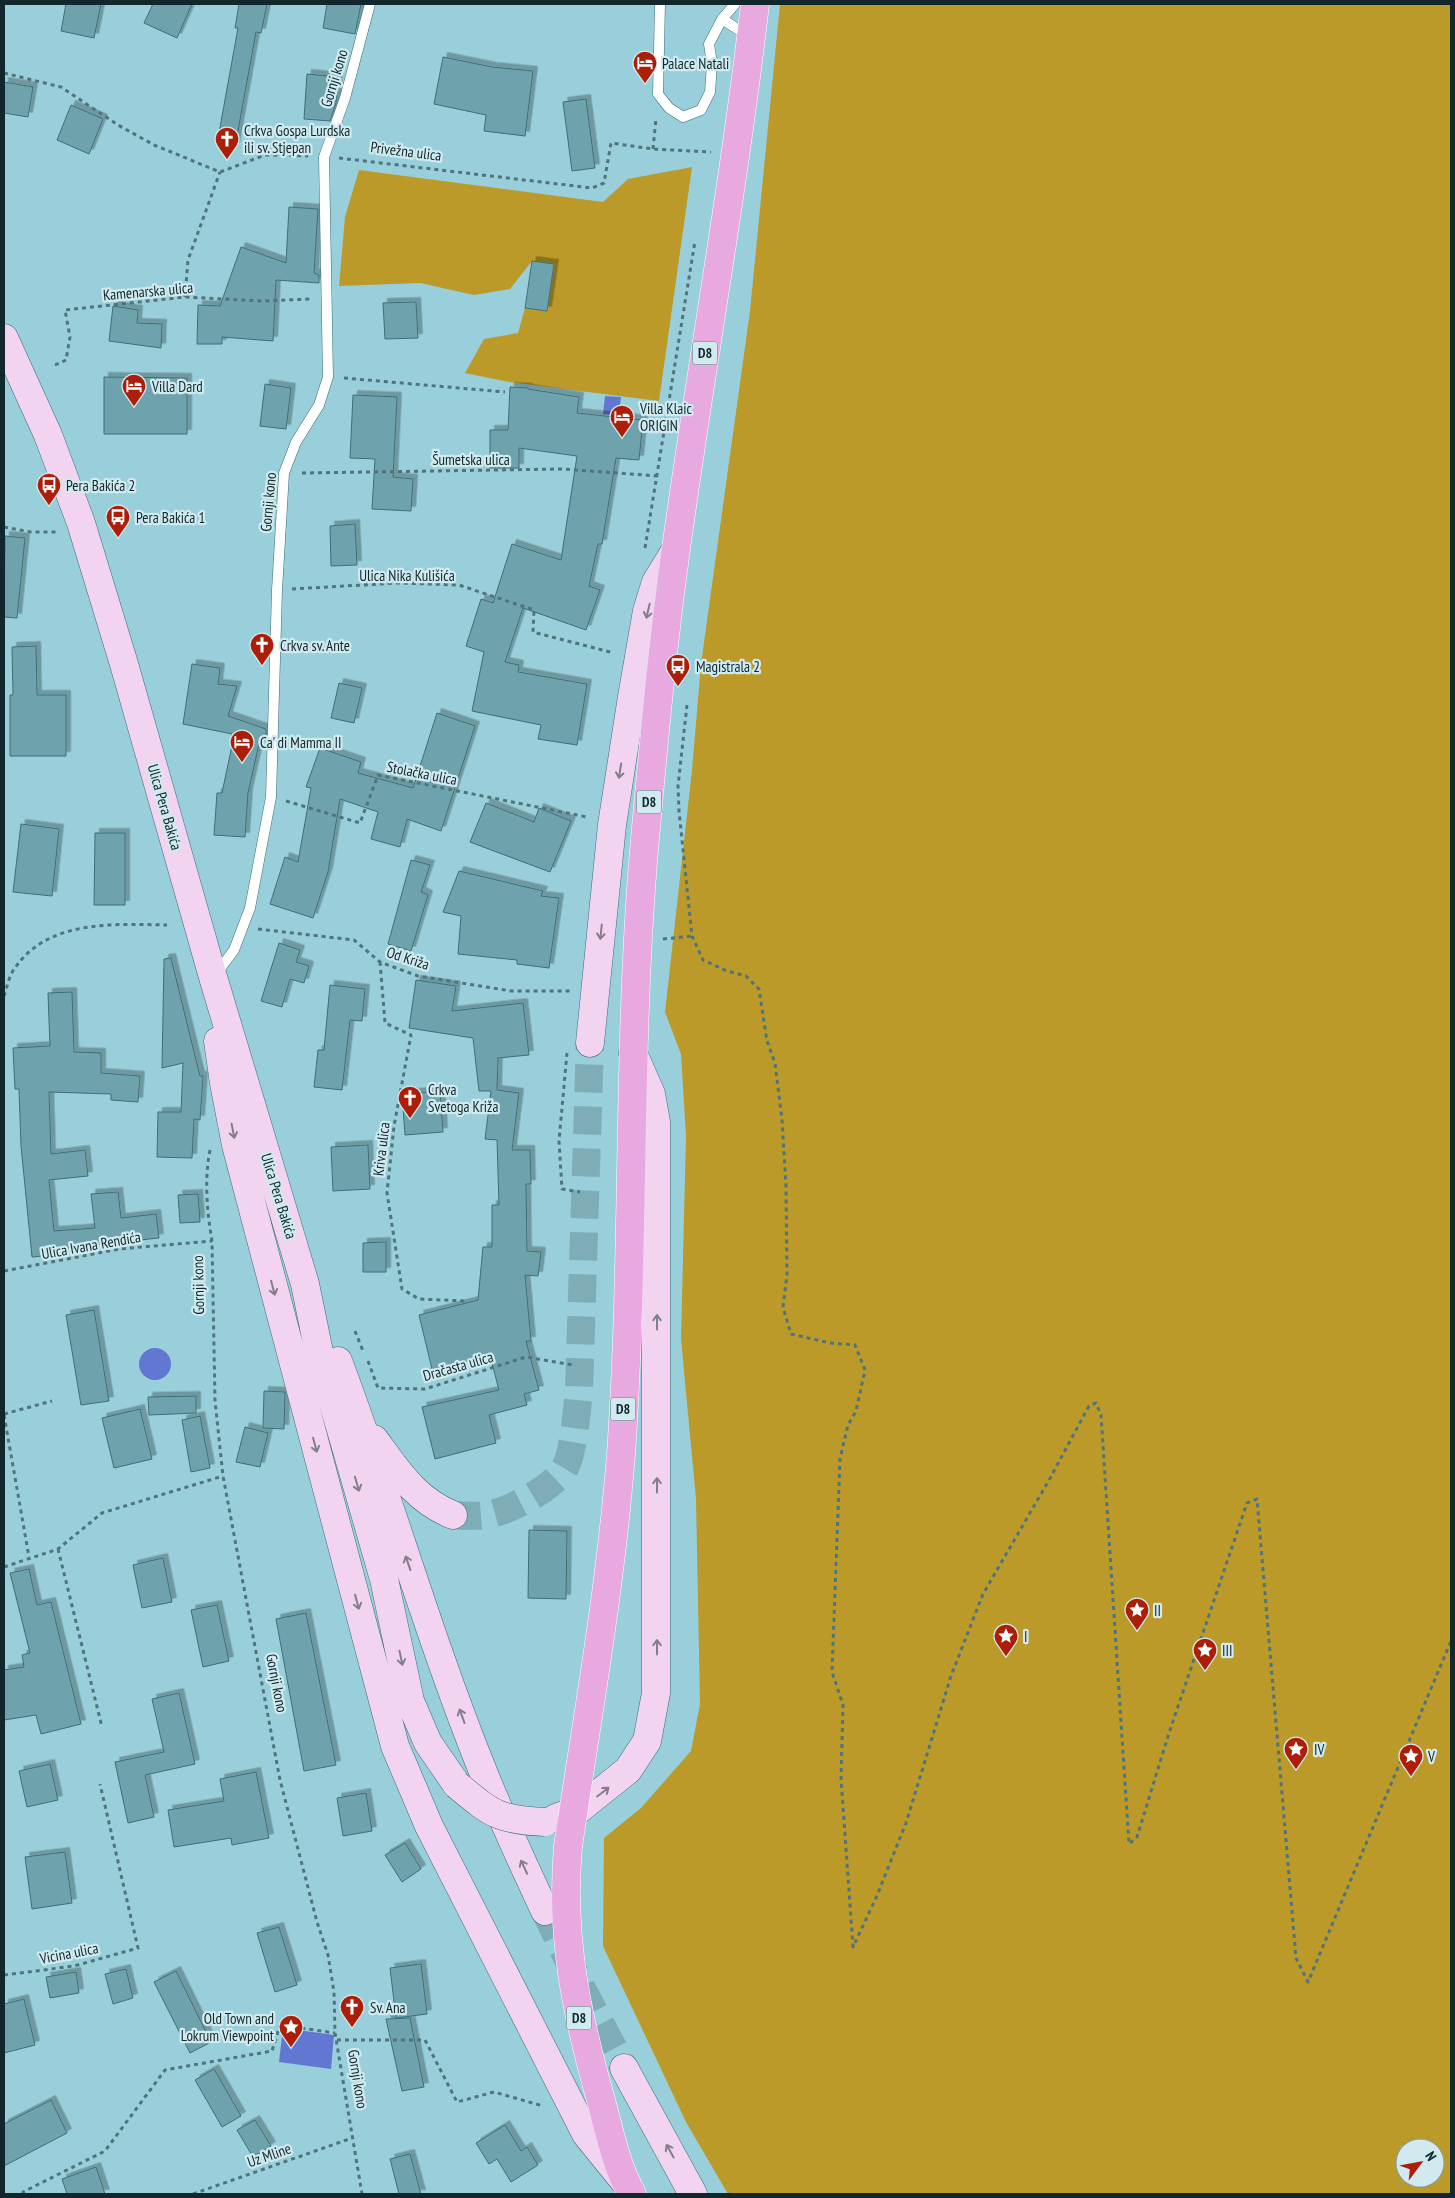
<svg xmlns="http://www.w3.org/2000/svg" width="1455" height="2198" font-family="'PT Sans Narrow',sans-serif">
<defs>
<filter id="shadow"><feDropShadow dx="4.5" dy="-4.5" stdDeviation="0" flood-color="#0004"/></filter>
</defs>
<rect width="100%" height="100%" fill="#99cfda"/>
<!-- green -->
<path fill="#bb9a29" fill-rule="evenodd" d="M 780,4 L 1451,4 L 1451,2194 L 728,2194 L 686,2122 L 603,1946 L 604,1838 L 641,1808 L 691,1751 L 700,1704 L 696,1499 L 681,1339 L 686,1136 L 681,1054 L 665,1012 L 692,770 L 701,664 L 750,311 ZM 1405,2148 L 1435,2148 L 1435,2178 L 1405,2178 Z
M 692,167 L 659,401 L 509,382 L 465,373 L 484,339 L 518,333 L 525,308 L 547,311 L 554,264 L 532,261 L 510,289 L 474,295 L 420,283 L 339,286 L 345,217 L 359,170 L 603,202 L 628,179 Z"/>
<!-- water -->
<path fill="#6277d1" d="M 605,396 L 621,397 L 619,416 L 603,414 Z
M139 1364a16 16 0 1 1 32 0a16 16 0 1 1-32 0Z
M 283,2028 L 334,2035 L 331,2069 L 279,2062 Z"/>
<!-- building -->
<path fill="#6ea3ad" stroke="#3b6f79" filter="url(#shadow)" d="M 66,4 L 101,4 L 94,38 L 61,31 Z
M 153,4 L 192,4 L 177,38 L 144,23 Z
M 239,4 L 267,4 L 261,33 L 256,32 L 235,147 L 217,144 L 238,28 L 235,28 Z
M 327,4 L 361,4 L 355,34 L 323,28 Z
M 443,57 L 492,67 L 533,71 L 525,136 L 484,131 L 486,115 L 434,104 Z
M 307,74 L 338,77 L 336,103 L 330,121 L 304,119 Z
M 4,82 L 33,87 L 28,117 L 4,113 Z
M 586,99 L 595,168 L 572,171 L 563,102 Z
M 71,105 L 103,119 L 89,154 L 57,140 Z
M 289,207 L 318,209 L 314,273 L 319,275 L 319,283 L 276,280 L 273,341 L 222,337 L 222,344 L 197,344 L 198,305 L 220,306 L 241,247 L 286,263 Z
M 532,261 L 554,264 L 547,311 L 525,308 Z
M 416,302 L 418,338 L 385,339 L 383,303 Z
M 113,306 L 138,310 L 137,323 L 162,324 L 161,348 L 109,341 Z
M 104,377 L 187,378 L 187,434 L 104,434 Z
M 265,384 L 291,388 L 286,429 L 260,426 Z
M 510,387 L 528,388 L 528,389 L 579,397 L 577,413 L 643,420 L 639,460 L 616,458 L 602,544 L 598,544 L 589,586 L 600,590 L 586,630 L 523,608 L 505,662 L 519,665 L 518,672 L 587,684 L 577,745 L 538,739 L 541,725 L 472,711 L 484,652 L 466,646 L 481,599 L 493,603 L 512,544 L 561,560 L 577,456 L 519,448 L 519,468 L 490,468 L 490,430 L 508,430 Z
M 353,395 L 397,397 L 393,477 L 413,479 L 411,511 L 372,509 L 375,459 L 350,458 Z
M 355,524 L 357,565 L 331,566 L 330,526 Z
M 5,536 L 25,538 L 17,618 L 4,617 Z
M 36,646 L 37,695 L 66,695 L 66,756 L 10,756 L 10,695 L 13,695 L 12,647 Z
M 192,664 L 220,668 L 218,684 L 237,686 L 228,716 L 266,729 L 266,741 L 261,740 L 259,744 L 248,793 L 245,837 L 214,835 L 217,793 L 222,793 L 233,741 L 232,734 L 183,724 Z
M 339,683 L 362,688 L 354,723 L 331,718 Z
M 437,713 L 475,726 L 441,831 L 407,819 L 400,847 L 371,839 L 378,812 L 340,799 L 328,872 L 313,918 L 270,904 L 285,857 L 298,862 L 311,788 L 306,787 L 320,748 L 361,762 L 358,773 L 413,788 Z
M 486,803 L 534,822 L 539,808 L 571,821 L 550,872 L 470,842 Z
M 21,824 L 59,829 L 52,896 L 13,892 Z
M 95,833 L 125,833 L 125,905 L 94,905 Z
M 411,860 L 430,865 L 421,892 L 428,895 L 411,951 L 388,944 Z
M 459,871 L 543,891 L 541,896 L 559,898 L 549,968 L 517,964 L 517,960 L 458,954 L 461,916 L 443,912 Z
M 279,943 L 300,950 L 296,962 L 309,966 L 304,983 L 290,979 L 282,1007 L 261,1001 Z
M 171,958 L 200,1076 L 203,1076 L 200,1120 L 194,1119 L 192,1158 L 157,1157 L 158,1112 L 181,1112 L 183,1063 L 162,1068 L 164,959 Z
M 416,980 L 456,986 L 452,1011 L 523,1003 L 529,1055 L 498,1058 L 497,1090 L 519,1093 L 512,1150 L 530,1150 L 531,1184 L 526,1184 L 527,1251 L 541,1252 L 538,1276 L 525,1275 L 531,1341 L 526,1341 L 539,1390 L 524,1394 L 527,1405 L 489,1415 L 496,1443 L 435,1459 L 422,1407 L 499,1390 L 490,1356 L 432,1369 L 419,1315 L 478,1300 L 483,1247 L 492,1247 L 492,1205 L 499,1205 L 497,1140 L 485,1139 L 491,1091 L 479,1091 L 473,1038 L 409,1028 Z
M 330,985 L 365,989 L 362,1021 L 350,1020 L 342,1090 L 314,1087 L 318,1050 L 324,1050 Z
M 72,992 L 74,1052 L 101,1053 L 101,1073 L 140,1076 L 138,1102 L 111,1100 L 111,1094 L 49,1092 L 51,1154 L 85,1150 L 88,1176 L 49,1180 L 54,1231 L 95,1228 L 91,1194 L 118,1192 L 121,1218 L 156,1214 L 159,1238 L 64,1248 L 64,1254 L 32,1257 L 21,1146 L 19,1089 L 15,1089 L 13,1048 L 50,1046 L 48,993 Z
M 440,1091 L 443,1132 L 405,1135 L 402,1094 Z
M 368,1145 L 370,1189 L 333,1191 L 331,1147 Z
M 198,1194 L 200,1222 L 180,1223 L 178,1195 Z
M 386,1242 L 386,1272 L 363,1272 L 363,1243 Z
M 94,1310 L 109,1401 L 81,1405 L 66,1315 Z
M 264,1391 L 285,1392 L 284,1429 L 263,1428 Z
M 196,1396 L 196,1413 L 149,1415 L 148,1397 Z
M 140,1409 L 152,1459 L 114,1468 L 102,1418 Z
M 200,1416 L 210,1468 L 191,1472 L 182,1420 Z
M 245,1427 L 268,1433 L 260,1467 L 236,1462 Z
M 529,1530 L 567,1531 L 566,1599 L 528,1598 Z
M 163,1558 L 172,1602 L 142,1608 L 133,1565 Z
M 29,1569 L 37,1605 L 51,1602 L 81,1724 L 41,1734 L 36,1715 L 4,1720 L 4,1670 L 24,1667 L 22,1655 L 30,1653 L 10,1573 Z
M 217,1605 L 229,1661 L 203,1667 L 191,1610 Z
M 306,1613 L 336,1765 L 304,1771 L 276,1619 Z
M 179,1693 L 195,1764 L 145,1775 L 154,1817 L 128,1823 L 115,1762 L 164,1752 L 152,1699 Z
M 50,1764 L 58,1800 L 27,1807 L 19,1771 Z
M 256,1772 L 269,1838 L 232,1845 L 231,1838 L 174,1847 L 168,1810 L 224,1801 L 220,1779 Z
M 366,1793 L 372,1831 L 343,1836 L 337,1798 Z
M 405,1843 L 421,1869 L 402,1882 L 385,1855 Z
M 65,1852 L 72,1903 L 32,1909 L 25,1857 Z
M 279,1927 L 297,1985 L 275,1992 L 257,1933 Z
M 421,1964 L 427,2014 L 396,2018 L 390,1968 Z
M 126,1969 L 133,1998 L 113,2004 L 105,1974 Z
M 176,1971 L 211,2042 L 190,2053 L 154,1982 Z
M 76,1972 L 79,1993 L 50,1998 L 46,1977 Z
M 24,1999 L 35,2045 L 4,2053 L 4,2004 Z
M 410,2018 L 424,2087 L 402,2091 L 386,2019 Z
M 214,2069 L 241,2116 L 222,2127 L 195,2080 Z
M 51,2100 L 67,2133 L 4,2166 L 4,2124 Z
M 255,2120 L 271,2146 L 253,2157 L 237,2130 Z
M 505,2125 L 521,2151 L 527,2147 L 538,2165 L 511,2182 L 497,2159 L 489,2164 L 476,2143 Z
M 410,2154 L 421,2194 L 399,2194 L 390,2159 Z
M 96,2167 L 105,2194 L 67,2194 L 62,2179 Z"/>
<g fill="none" stroke-linecap="round" stroke-linejoin="round">
<!-- secondary-tunnel -->
<path stroke="#7eadb7" stroke-width="28" stroke-dasharray="28 14" stroke-linecap="butt" d="M 453,1515 C 466,1516 481,1517 495,1513 C 514,1508 555,1486 565,1468 C 574,1451 577,1409 579,1389 L 590,1043
M 545,1911 L 581,1987 L 624,2068"/>
<defs>
<path id="lane" d="M 660,4 L 658,94 L 669,108 L 683,117 L 701,110 L 710,92 L 712,64 L 709,44 L 722,19 L 735,4
M 722,19 L 742,32 L 746,38
M 216,974 L 234,950 L 250,908 L 271,797 L 277,590 L 284,473 L 296,442 L 319,405 L 328,377 L 324,157 L 345,98 L 370,4"/>
<path id="secondary" d="M 4,338 L 48,435 L 81,523 L 124,664 L 213,977 L 305,1284 L 320,1357 L 384,1579 L 410,1701 L 428,1743 L 457,1785
M 218,1041 L 224,1083 L 236,1145 L 395,1746 L 429,1826 L 586,2134 L 625,2182
M 590,1043 L 612,825 L 632,697 L 647,611 L 656,582 L 675,551
M 338,1361 C 389,1496 428,1635 482,1769 C 501,1817 523,1864 545,1911
M 374,1439 C 397,1470 415,1500 453,1515
M 556,1818 L 578,1810 L 628,1770 L 647,1741 L 656,1693 L 656,1122 L 651,1094 L 633,1053
M 624,2068 L 693,2194"/>
<path id="primary" d="M 581,1762 C 597,1660 613,1557 621,1454 C 635,1253 627,1051 644,850 C 653,750 662,649 676,549 C 701,367 734,186 755,4
M 568,1846 C 560,1939 577,2016 602,2104 C 610,2134 617,2168 632,2194"/>
</defs>
<!-- lane casing -->
<use href="#lane" stroke="#396d77" stroke-width="11"/>
<!-- secondary casing -->
<use href="#secondary" stroke="#396d77" stroke-width="29"/>
<!-- primary casing -->
<use href="#primary" stroke="#fff" stroke-width="29"/>
<!-- path -->
<path stroke="#4f747b" stroke-width="3" stroke-dasharray="4 4" stroke-linecap="butt" d="M 4,73 L 61,87 L 118,125 L 154,145 L 220,172 L 265,155 L 308,156
M 653,149 L 656,118
M 339,158 L 592,188 L 604,183 L 611,143 L 653,149 L 711,152
M 185,297 L 188,260 L 220,172
M 55,365 L 66,360 L 70,337 L 65,310 L 185,297 L 261,301 L 311,299
M 344,378 L 505,392
M 302,473 L 562,469 L 658,476
M 4,527 L 31,532 L 58,532
M 645,548 L 695,241
M 292,589 L 398,583 L 459,585 L 534,610 L 533,632 L 614,653
M 687,705 L 678,786 L 679,811 L 692,936 L 703,960 L 727,971 L 746,976 L 759,989 L 767,1041 L 775,1063 L 782,1119 L 786,1187 L 787,1275 L 783,1307 L 791,1334 L 830,1343 L 855,1345 L 865,1370 L 856,1411 L 848,1425 L 840,1459 L 832,1672 L 843,1705 L 841,1778 L 853,1947 L 876,1898 L 906,1823 L 951,1676 L 983,1594 L 1048,1482 L 1089,1406 L 1096,1403 L 1101,1415 L 1129,1844 L 1137,1837 L 1169,1733 L 1247,1503 L 1257,1499 L 1296,1958 L 1308,1982 L 1451,1641
M 286,801 L 360,823 L 378,775 L 587,817
M 258,929 L 354,940 L 380,962 L 418,976 L 511,991 L 570,991
M 663,939 L 692,936
M 380,962 L 385,1023 L 411,1035 L 394,1126 L 387,1193 L 402,1289 L 419,1299 L 465,1301
M 4,996 C 7,988 9,975 15,968 C 48,919 116,924 167,925
M 567,1053 L 559,1141 L 562,1189 L 580,1192
M 210,1150 C 204,1181 207,1211 212,1241 L 215,1401 L 223,1476 L 280,1780 L 317,1922 L 328,1955 L 334,1992 L 335,2033 L 362,2194
M 4,1271 L 119,1249 L 212,1241
M 355,1331 L 363,1351
M 368,1361 L 378,1388 L 425,1389 L 526,1357 L 573,1365
M 4,1414 L 52,1401
M 4,1415 L 29,1557
M 58,1549 L 102,1727
M 4,1567 L 58,1549 L 102,1513 L 223,1476
M 4,1975 L 74,1966 L 138,1948 L 100,1784
M 337,2040 L 425,2040 L 457,2102 L 494,2092 L 543,2106
M 23,2194 L 23,2192 L 105,2151 L 165,2070 L 272,2051 L 280,2025 L 335,2033
M 193,2194 L 352,2138"/>
<!-- lane -->
<use href="#lane" stroke="#fff" stroke-width="10"/>
<!-- secondary -->
<use href="#secondary" stroke="#f3d4f0" stroke-width="28"/>
<!-- primary -->
<use href="#primary" stroke="#e7a9e0" stroke-width="28"/>
<defs>
<path id="secondary-bridge" d="M 457,1785 C 492,1814 498,1820 545,1822"/>
<path id="primary-bridge" d="M 568,1846 L 581,1762"/>
</defs>
<!-- secondary-bridge casing -->
<use href="#secondary-bridge" stroke="#396d77" stroke-width="29" stroke-linecap="butt"/>
<!-- primary-bridge casing -->
<use href="#primary-bridge" stroke="#fff" stroke-width="29" stroke-linecap="butt"/>
<!-- secondary-bridge -->
<use href="#secondary-bridge" stroke="#f3d4f0" stroke-width="28"/>
<!-- primary-bridge -->
<use href="#primary-bridge" stroke="#e7a9e0" stroke-width="28"/>
</g>
<!-- one-way arrows -->
<defs><path id="oneway-shaft" d="M-6 0H5M1.5-3L5.5 0L1.5 3" fill="none" stroke-width="1.6" stroke-linecap="round" stroke-linejoin="round" transform="scale(1.25)"/></defs>
<g stroke="#827e8e">
<use href="#oneway-shaft" transform="translate(648 611) rotate(103)"/>
<use href="#oneway-shaft" transform="translate(620 771) rotate(99)"/>
<use href="#oneway-shaft" transform="translate(601 932) rotate(96)"/>
<use href="#oneway-shaft" transform="translate(233 1131) rotate(79)"/>
<use href="#oneway-shaft" transform="translate(273 1288) rotate(75)"/>
<use href="#oneway-shaft" transform="translate(657 1322) rotate(-90)"/>
<use href="#oneway-shaft" transform="translate(315 1445) rotate(75)"/>
<use href="#oneway-shaft" transform="translate(357 1484) rotate(74)"/>
<use href="#oneway-shaft" transform="translate(657 1485) rotate(-90)"/>
<use href="#oneway-shaft" transform="translate(408 1563) rotate(-109)"/>
<use href="#oneway-shaft" transform="translate(357 1602) rotate(75)"/>
<use href="#oneway-shaft" transform="translate(657 1647) rotate(-90)"/>
<use href="#oneway-shaft" transform="translate(401 1658) rotate(78)"/>
<use href="#oneway-shaft" transform="translate(462 1716) rotate(-110)"/>
<use href="#oneway-shaft" transform="translate(603 1792) rotate(-37)"/>
<use href="#oneway-shaft" transform="translate(524 1867) rotate(-115)"/>
<use href="#oneway-shaft" transform="translate(670 2151) rotate(-119)"/>
</g>
<!-- icons -->
<defs>
<symbol id="hotel-pin" viewBox="-11 -11 22 30"><path d="M0 17L-7.5 6A9.5 9.5 0 1 1 7.5 6Z" fill="#ad1e08" stroke="#d0eaf0"/><path d="M-6-4.5h1.5V1H6V5H4.5V3h-9V5H-6ZM-4 0a1.8 1.8 0 1 1 3.6 0ZM.5 0V-2.5h3Q6-2.5 6 0Z" fill="#fff"/></symbol>
<symbol id="church-pin" viewBox="-11 -11 22 30"><path d="M0 17L-7.5 6A9.5 9.5 0 1 1 7.5 6Z" fill="#ad1e08" stroke="#d0eaf0"/><path d="M-1.2-6h2.4v3.5h3.3v2.4h-3.3V6h-2.4V-.1h-3.3v-2.4h3.3Z" fill="#fff"/></symbol>
<symbol id="bus-pin" viewBox="-11 -11 22 30"><path d="M0 17L-7.5 6A9.5 9.5 0 1 1 7.5 6Z" fill="#ad1e08" stroke="#d0eaf0"/><path d="M-5-6H5V4H4V6H2V4H-2V6H-4V4H-5ZM-3.5-4V0h7V-4ZM-3.5 1.2v1.5H-2V1.2ZM2 1.2v1.5H3.5V1.2Z" fill="#fff"/></symbol>
<symbol id="sight-pin" viewBox="-11 -11 22 30"><path d="M0 17L-7.5 6A9.5 9.5 0 1 1 7.5 6Z" fill="#ad1e08" stroke="#d0eaf0"/><path d="M0-6L1.8-2.2L6-1.7L2.9 1.2L3.7 5.4L0 3.3L-3.7 5.4L-2.9 1.2L-6-1.7L-1.8-2.2Z" fill="#fff"/></symbol>
</defs>
<g fill-rule="evenodd">
<use href="#hotel-pin" x="631" y="49" width="28" height="38"/>
<use href="#church-pin" x="213" y="125" width="28" height="38"/>
<use href="#hotel-pin" x="120" y="372" width="28" height="38"/>
<use href="#hotel-pin" x="608" y="403" width="28" height="38"/>
<use href="#bus-pin" x="35" y="471" width="28" height="38"/>
<use href="#bus-pin" x="104" y="503" width="28" height="38"/>
<use href="#church-pin" x="248" y="631" width="28" height="38"/>
<use href="#bus-pin" x="664" y="652" width="28" height="38"/>
<use href="#hotel-pin" x="228" y="728" width="28" height="38"/>
<use href="#church-pin" x="396" y="1084" width="28" height="38"/>
<use href="#sight-pin" x="1123" y="1596" width="28" height="38"/>
<use href="#sight-pin" x="992" y="1622" width="28" height="38"/>
<use href="#sight-pin" x="1191" y="1636" width="28" height="38"/>
<use href="#sight-pin" x="1282" y="1735" width="28" height="38"/>
<use href="#sight-pin" x="1397" y="1742" width="28" height="38"/>
<use href="#church-pin" x="338" y="1993" width="28" height="38"/>
<use href="#sight-pin" x="277" y="2013" width="28" height="38"/>
</g>
<g text-anchor="middle" dominant-baseline="central" stroke-width="4.5" stroke-linejoin="round" paint-order="stroke">
<!-- shield labels -->
<g fill="#d0eaf0" stroke="#4a6266" stroke-width="1">
<rect x="692.5" y="341.5" width="25" height="23" rx="4"/>
<rect x="636.5" y="790.5" width="25" height="23" rx="4"/>
<rect x="610.5" y="1397.5" width="25" height="23" rx="4"/>
<rect x="566.5" y="2006.5" width="25" height="23" rx="4"/>
</g>
<g font-size="14" font-weight="bold" fill="#11272b">
<text x="705" y="353">D8</text>
<text x="649" y="802">D8</text>
<text x="623" y="1409">D8</text>
<text x="579" y="2018">D8</text>
</g>
<!-- poi labels -->
<g font-size="15" fill="#11272b" stroke="#d0eaf0" text-anchor="start">
<text x="662" y="63">Palace Natali</text>
<text x="244" y="130">Crkva Gospa Lurdska<tspan x="244" dy="17">ili sv. Stjepan</tspan></text>
<text x="152" y="386">Villa Dard</text>
<text x="640" y="408">Villa Klaic<tspan x="640" dy="17">ORIGIN</tspan></text>
<text x="66" y="485">Pera Bakića 2</text>
<text x="136" y="517">Pera Bakića 1</text>
<text x="280" y="645">Crkva sv. Ante</text>
<text x="696" y="666">Magistrala 2</text>
<text x="260" y="742">Ca' di Mamma II</text>
<text x="428" y="1089">Crkva<tspan x="428" dy="17">Svetoga Križa</tspan></text>
<text x="1154" y="1610">II</text>
<text x="1024" y="1636">I</text>
<text x="1222" y="1650">III</text>
<text x="1314" y="1749">IV</text>
<text x="1428" y="1756">V</text>
<text x="370" y="2007">Sv. Ana</text>
<text x="274" y="2018" text-anchor="end">Old Town and<tspan x="274" dy="17">Lokrum Viewpoint</tspan></text>
</g>
<!-- street labels -->
<g font-size="15" fill="#11272b" stroke="#d0eaf0">
<text transform="translate(334 78) rotate(-73)">Gornji kono</text>
<text transform="translate(406 151) rotate(7)">Privežna ulica</text>
<text transform="translate(148 291) rotate(-5)">Kamenarska ulica</text>
<text x="471" y="459">Šumetska ulica</text>
<text transform="translate(268 502) rotate(-85)">Gornji kono</text>
<text x="407" y="575">Ulica Nika Kulišića</text>
<text transform="translate(422 773) rotate(11)">Stolačka ulica</text>
<text transform="translate(165 807) rotate(74)">Ulica Pera Bakića</text>
<text transform="translate(408 958) rotate(18)">Od Križa</text>
<text transform="translate(381 1149) rotate(-83)">Kriva ulica</text>
<text transform="translate(279 1196) rotate(73)">Ulica Pera Bakića</text>
<text transform="translate(91 1245) rotate(-10)">Ulica Ivana Rendića</text>
<text transform="translate(198 1285) rotate(-91)">Gornji kono</text>
<text transform="translate(458 1366) rotate(-16)">Dračasta ulica</text>
<text transform="translate(277 1683) rotate(79)">Gornji kono</text>
<text transform="translate(69 1953) rotate(-11)">Vicina ulica</text>
<text transform="translate(358 2079) rotate(81)">Gornji kono</text>
<text transform="translate(269 2155) rotate(-19)">Uz Mline</text>
</g>
</g>
<!-- border -->
<rect width="1455" height="2198" fill="none" stroke="#11272b" stroke-width="10"/>
<!-- north arrow -->
<g transform="translate(1420 2163) rotate(58)"><circle r="24" fill="#d0eaf0" stroke="#849ca1"/>
<path d="M0-4L9 19L0 12L-9 19Z" fill="#ad1e08"/>
<text y="-8" font-size="14" font-weight="bold" text-anchor="middle" fill="#11272b">N</text>
</g>
</svg>
